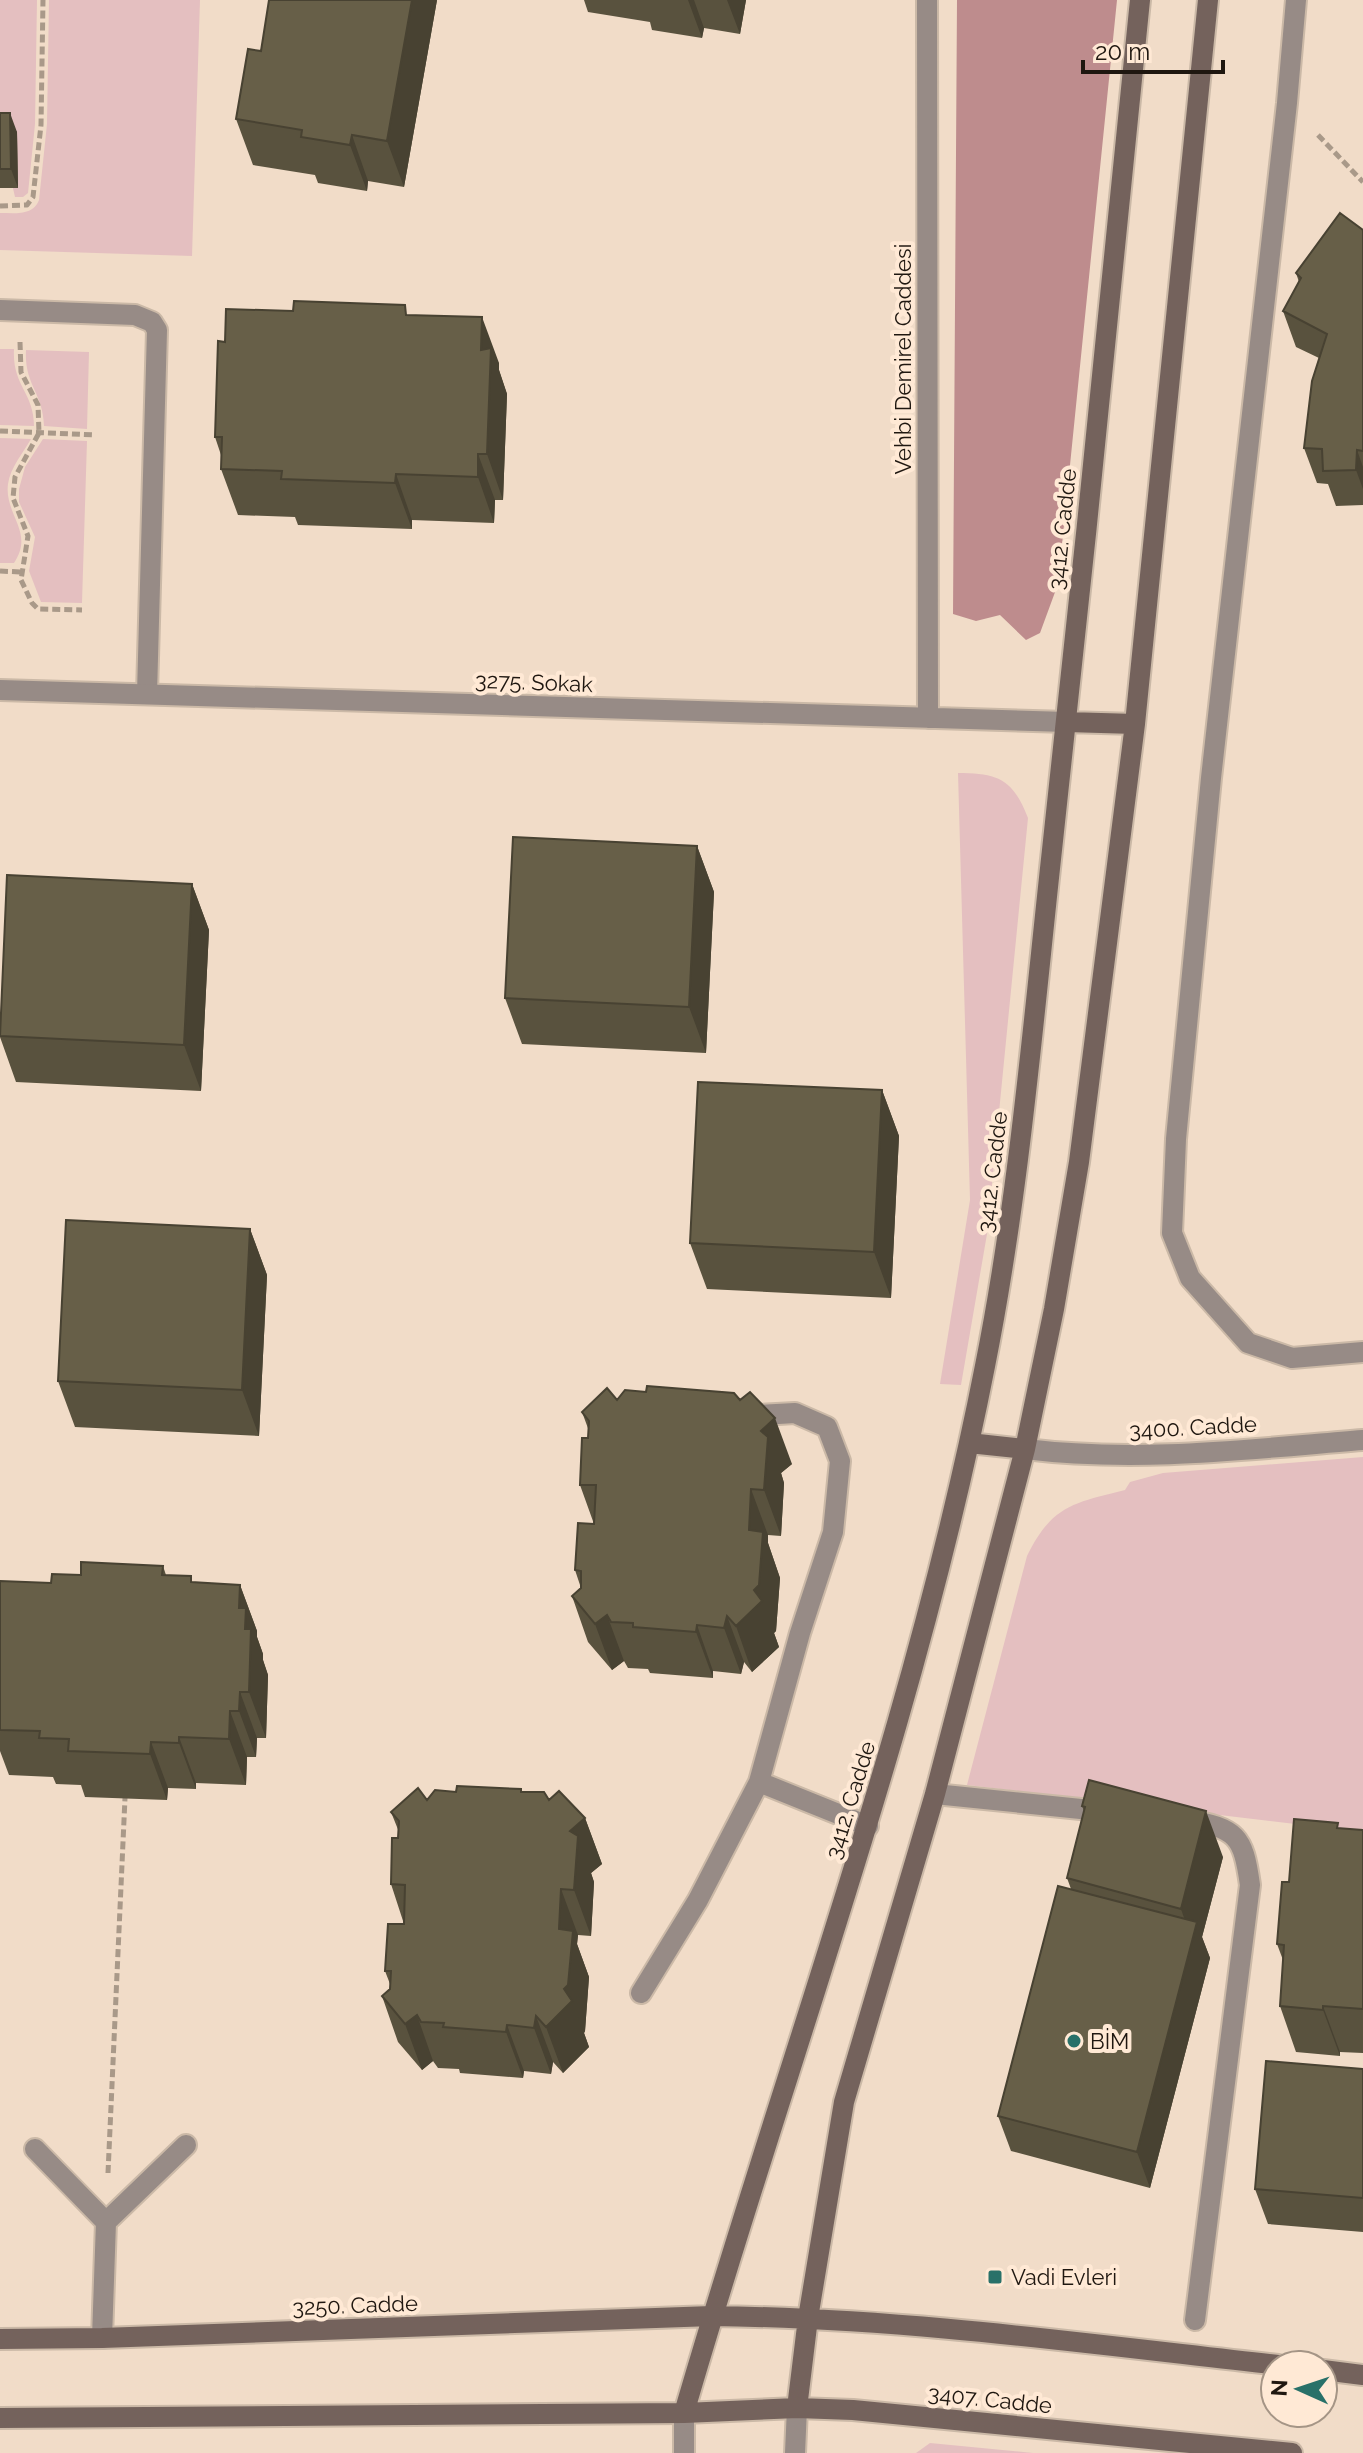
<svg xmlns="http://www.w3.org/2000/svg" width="1363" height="2453" font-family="Raleway,sans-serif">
<rect width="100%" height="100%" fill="#f1dcc8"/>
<!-- green -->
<path fill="#e4bfc0" d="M 0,0 L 37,0 L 35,124 L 28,193 L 23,197 L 15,197 L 0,132 Z
M 49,0 L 200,0 L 192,256 L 0,250 L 0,213 C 15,213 33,216 39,200 L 47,124 Z
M 0,349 L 14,349 C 12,386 34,392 34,426 L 0,425 Z
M 26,350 L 89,352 L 87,429 L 44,426 C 43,392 24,385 26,350 Z
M 0,438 L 31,439 C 23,453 10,468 8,484 C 4,515 35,532 14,563 L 0,563 Z
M 43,439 L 87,441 L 82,603 L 41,602 L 29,571 L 35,537 L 19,502 L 19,489 L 25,467 Z
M 958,773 C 998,773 1013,779 1028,818 L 987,1234 L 961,1385 L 940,1384 L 970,1200 Z
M 1363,1457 L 1363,1832 L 967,1785 L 1027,1556 C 1052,1505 1074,1503 1125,1490 L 1130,1482 L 1163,1473 Z
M 930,2443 L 1033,2453 L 916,2453 Z"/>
<!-- forest -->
<path fill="#be8c8d" d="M 957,0 L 1117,0 L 1058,584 L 1040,633 L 1026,640 L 1000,615 L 976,621 L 953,614 Z"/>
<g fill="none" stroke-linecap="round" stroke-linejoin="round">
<defs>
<path id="lane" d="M 0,310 L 135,315 L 152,322 L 157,330 L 147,694
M 759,1782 L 868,1826
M 935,1794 L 1110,1812
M 1186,1819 C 1237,1829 1243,1835 1250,1885 L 1195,2320
M 641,1993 L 698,1900 L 759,1782 L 800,1633 L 833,1532 L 840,1461 L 827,1427 L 795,1413 L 760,1415
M 35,2149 L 106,2222
M 102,2338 L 106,2222 L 186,2145"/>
<path id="street" d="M 927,0 L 928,718
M 1296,0 L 1287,103 L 1211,778 L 1176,1139 L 1172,1233 L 1190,1278 L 1248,1343 L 1292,1358 L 1363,1352
M 0,690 L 1067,722
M 1025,1449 C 1138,1463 1251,1449 1363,1440
M 684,2413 L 684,2453
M 795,2453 L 797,2408"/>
<path id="secondary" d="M 1067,722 L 1135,724
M 969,1443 L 1025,1449
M 0,2339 L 102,2338 L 712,2316 C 902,2318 1090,2344 1278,2365
M 1323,2370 L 1363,2375
M 797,2408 L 808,2318 L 844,2102 L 935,1794 L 1025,1449 L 1054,1309 L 1079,1162 L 1135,724 L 1208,0
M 684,2413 C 785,2064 915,1724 985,1366 C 1019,1196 1033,1023 1052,850 C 1084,567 1111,283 1140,0
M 0,2418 L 684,2413 L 797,2408 L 853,2410 L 1292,2453"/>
</defs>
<!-- lane casing -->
<use href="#lane" stroke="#cbb9a7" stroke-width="24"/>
<!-- street casing -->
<use href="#street" stroke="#cbb9a7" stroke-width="24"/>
<!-- secondary casing -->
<use href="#secondary" stroke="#cbb9a7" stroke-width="24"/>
<!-- path -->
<path stroke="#a99989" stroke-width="5" stroke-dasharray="8 4" stroke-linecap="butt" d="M 1318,135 L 1363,182
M 0,206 L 27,205 L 33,197 L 41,125 L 43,0
M 20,342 L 21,372 L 38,405 L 39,433 L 15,477 L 13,498 L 28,536 L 21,580 L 32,603 L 38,609 L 82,610
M 0,431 L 95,435
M 0,571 L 21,572
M 108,2173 L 125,1798"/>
<!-- lane -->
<use href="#lane" stroke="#978b86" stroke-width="20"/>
<!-- street -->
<use href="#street" stroke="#978b86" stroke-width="20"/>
<!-- secondary -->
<use href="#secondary" stroke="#74625c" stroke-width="20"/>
</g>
<!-- wall -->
<path fill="#59523e" d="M 437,0 L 404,187 L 368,181 L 367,191 L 318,183 L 315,175 L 253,165 L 236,119 Z
M 584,0 L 746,0 L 740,34 L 704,28 L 702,38 L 652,30 L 650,22 L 588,12 Z
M 0,113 L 17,132 L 18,188 L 0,188 Z
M 1363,230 L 1363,505 L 1336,506 L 1328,484 L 1317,483 L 1304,448 L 1319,358 L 1296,347 L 1283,311 L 1299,282 L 1296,273 Z
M 293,311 L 409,315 L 499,363 L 499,370 L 507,394 L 503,500 L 495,500 L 494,523 L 412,520 L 412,529 L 298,525 L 295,517 L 238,515 L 221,469 L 221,455 L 215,437 L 225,342 Z
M 697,846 L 714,892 L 706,1053 L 522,1044 L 505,998 Z
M 192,884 L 209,930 L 201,1091 L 16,1082 L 0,1037 L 0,1025 Z
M 882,1090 L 899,1136 L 891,1298 L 707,1289 L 690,1243 Z
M 250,1229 L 267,1275 L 259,1436 L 75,1427 L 58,1381 Z
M 617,1400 L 792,1464 L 781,1473 L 784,1483 L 781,1536 L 768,1535 L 768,1543 L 780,1578 L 776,1631 L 774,1633 L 779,1647 L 752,1672 L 744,1662 L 741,1674 L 713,1671 L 713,1678 L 650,1673 L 648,1669 L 628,1668 L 624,1661 L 612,1670 L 588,1642 L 572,1596 L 581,1588 L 575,1570 L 594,1524 L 580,1485 L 589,1431 L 582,1412 Z
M 163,1566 L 166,1575 L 193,1582 L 240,1585 L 257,1631 L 257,1637 L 263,1654 L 263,1660 L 268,1675 L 266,1738 L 257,1738 L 256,1757 L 247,1757 L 246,1785 L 196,1783 L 196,1789 L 168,1788 L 167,1800 L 85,1797 L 81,1785 L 56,1784 L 53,1777 L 9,1775 L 0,1751 L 0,1581 L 51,1583 Z
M 521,1789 L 522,1792 L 549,1800 L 585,1818 L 602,1864 L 591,1873 L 594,1882 L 591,1936 L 578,1935 L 577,1944 L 589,1977 L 585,2031 L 584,2033 L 589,2047 L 563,2073 L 553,2062 L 551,2074 L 524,2071 L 523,2078 L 460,2073 L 459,2069 L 438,2068 L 433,2061 L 422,2070 L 398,2042 L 382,1996 L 390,1989 L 390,1984 L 385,1971 L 404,1924 L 391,1884 L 399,1832 L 391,1812 L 456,1792 Z
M 1082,1806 L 1223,1857 L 1202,1937 L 1210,1958 L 1150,2188 L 1011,2151 L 998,2116 L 1071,1889 L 1067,1878 L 1084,1811 Z
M 1340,1828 L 1363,1830 L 1363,2053 L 1340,2052 L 1340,2056 L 1296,2052 L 1280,2006 L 1283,1960 L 1277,1944 L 1289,1882 Z
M 1363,2069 L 1363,2232 L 1268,2224 L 1255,2189 Z"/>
<!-- shaded-wall -->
<path fill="#484232" d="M 412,0 L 437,0 L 404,187 L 387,141 Z
M 688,0 L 694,0 L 704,28 L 702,38 Z
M 727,0 L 746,0 L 740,34 Z
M 10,113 L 17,132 L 18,188 L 11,169 Z
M 352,135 L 368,181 L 367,191 L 350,145 Z
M 482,317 L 499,363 L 499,370 L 507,394 L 503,500 L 487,454 L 481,350 Z
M 1357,450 L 1363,467 L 1363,489 L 1356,470 Z
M 478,454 L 495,500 L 494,523 L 478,477 Z
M 396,474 L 412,520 L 412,529 L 395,483 Z
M 697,846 L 714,892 L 706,1053 L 689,1007 Z
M 192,884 L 209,930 L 201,1091 L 184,1045 Z
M 882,1090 L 899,1136 L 891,1298 L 874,1252 Z
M 250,1229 L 267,1275 L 259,1436 L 242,1390 Z
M 775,1418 L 792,1464 L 781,1473 L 784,1483 L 781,1536 L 764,1490 L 761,1431 Z
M 751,1489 L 768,1535 L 768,1543 L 780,1578 L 776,1631 L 774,1633 L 779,1647 L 752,1672 L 736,1626 L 754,1590 L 749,1530 Z
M 240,1585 L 257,1631 L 257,1637 L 263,1654 L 263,1660 L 268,1675 L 266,1738 L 249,1692 L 239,1608 Z
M 607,1615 L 624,1661 L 612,1670 L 595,1624 Z
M 727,1616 L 744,1662 L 741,1674 L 724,1628 Z
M 697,1625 L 713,1671 L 713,1678 L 696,1632 Z
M 240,1692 L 257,1738 L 256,1757 L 239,1711 Z
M 230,1711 L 247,1757 L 246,1785 L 229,1739 Z
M 179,1737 L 196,1783 L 196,1789 L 179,1743 Z
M 151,1742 L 168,1788 L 167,1800 L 150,1754 Z
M 1206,1811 L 1223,1857 L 1202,1937 L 1210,1958 L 1150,2188 L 1137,2152 L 1192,1941 L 1181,1909 Z
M 585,1818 L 602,1864 L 591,1873 L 594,1882 L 591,1936 L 574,1890 L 570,1831 Z
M 561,1889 L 578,1935 L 577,1944 L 589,1977 L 585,2031 L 584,2033 L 589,2047 L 563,2073 L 546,2027 L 564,1989 L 559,1929 Z
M 1323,2006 L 1340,2052 L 1340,2056 L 1323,2010 Z
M 417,2015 L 433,2061 L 422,2070 L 405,2024 Z
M 536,2016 L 553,2062 L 551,2074 L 534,2028 Z
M 507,2025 L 524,2071 L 523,2078 L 506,2032 Z"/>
<!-- building -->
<path fill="#675f48" stroke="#484232" stroke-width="2" d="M 269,0 L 412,0 L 387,141 L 352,135 L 350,145 L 301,137 L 302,130 L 236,119 L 248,49 L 261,51 Z
M 0,113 L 10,113 L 11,169 L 0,169 Z
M 1340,213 L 1363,230 L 1363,451 L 1357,450 L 1356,470 L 1323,471 L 1322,449 L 1304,448 L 1312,381 L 1327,334 L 1283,311 L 1301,278 L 1296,273 Z
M 294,301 L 405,305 L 406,315 L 482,317 L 481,350 L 491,348 L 487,454 L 478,454 L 478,477 L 396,474 L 395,483 L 281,479 L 282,471 L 221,469 L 222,437 L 215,437 L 218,341 L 225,342 L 226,309 L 293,311 Z
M 513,837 L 697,846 L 689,1007 L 505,998 Z
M 7,875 L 192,884 L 184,1045 L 0,1036 Z
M 698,1082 L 882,1090 L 874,1252 L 690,1243 Z
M 66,1220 L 250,1229 L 242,1390 L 58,1381 Z
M 647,1386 L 734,1393 L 740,1400 L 750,1392 L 775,1418 L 761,1431 L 768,1437 L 764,1490 L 751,1489 L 749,1530 L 763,1532 L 759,1585 L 754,1590 L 762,1601 L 736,1626 L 727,1616 L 724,1628 L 697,1625 L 696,1632 L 633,1627 L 633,1623 L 611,1622 L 607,1615 L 595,1624 L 572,1596 L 581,1588 L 581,1571 L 575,1570 L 578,1523 L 594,1524 L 596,1485 L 580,1485 L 582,1438 L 588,1438 L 589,1421 L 582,1412 L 607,1388 L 617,1400 L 625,1390 L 646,1392 Z
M 81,1562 L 163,1566 L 162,1575 L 191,1576 L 191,1582 L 240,1585 L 239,1608 L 246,1608 L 245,1629 L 251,1629 L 249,1692 L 240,1692 L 239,1711 L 230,1711 L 229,1739 L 179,1737 L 179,1743 L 151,1742 L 150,1754 L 68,1751 L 69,1739 L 39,1738 L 40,1731 L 0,1730 L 0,1581 L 51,1583 L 52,1574 L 81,1575 Z
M 1089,1780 L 1206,1811 L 1181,1909 L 1067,1878 L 1085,1807 L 1082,1806 Z
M 457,1786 L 521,1789 L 521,1792 L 544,1792 L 549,1800 L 559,1791 L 585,1818 L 570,1831 L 578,1836 L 574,1890 L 561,1889 L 559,1929 L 573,1931 L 568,1985 L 564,1989 L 572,2001 L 546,2027 L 536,2016 L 534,2028 L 507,2025 L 506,2032 L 443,2027 L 444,2023 L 421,2022 L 417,2015 L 405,2024 L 382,1996 L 390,1989 L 391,1971 L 385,1971 L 388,1924 L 404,1924 L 405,1885 L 391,1884 L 392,1838 L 398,1838 L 399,1821 L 391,1812 L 418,1788 L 427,1800 L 435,1790 L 456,1792 Z
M 1294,1819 L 1338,1823 L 1337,1828 L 1363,1830 L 1363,2009 L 1323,2006 L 1323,2010 L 1280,2006 L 1284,1945 L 1277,1944 L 1282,1882 L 1289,1882 Z
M 1058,1886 L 1197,1922 L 1137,2152 L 998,2116 Z
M 1266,2061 L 1363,2069 L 1363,2198 L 1255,2189 Z"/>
<!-- markers -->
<g fill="#297169" stroke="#ffe9d5" stroke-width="3">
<circle cx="1074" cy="2041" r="8"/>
<rect x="987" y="2269" width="16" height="16" rx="4"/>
</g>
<g text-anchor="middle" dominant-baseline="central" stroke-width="8" stroke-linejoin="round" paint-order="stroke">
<!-- street labels -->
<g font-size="22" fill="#1f1710" stroke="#ffe9d5">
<text transform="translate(903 359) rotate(-90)">Vehbi Demirel Caddesi</text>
<text transform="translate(1062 529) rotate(-84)">3412. Cadde</text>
<text transform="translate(534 682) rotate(2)">3275. Sokak</text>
<text transform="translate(992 1172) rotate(-83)">3412. Cadde</text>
<text transform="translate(1193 1427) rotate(-3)">3400. Cadde</text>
<text transform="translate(850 1800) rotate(-73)">3412. Cadde</text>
<text transform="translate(355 2305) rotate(-2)">3250. Cadde</text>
<text transform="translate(990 2399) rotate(6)">3407. Cadde</text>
</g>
<!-- poi labels -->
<g font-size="22" fill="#1f1710" stroke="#ffe9d5" text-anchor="start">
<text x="1090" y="2041">BİM</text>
<text x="1011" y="2277">Vadi Evleri</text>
</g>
</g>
<!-- north arrow -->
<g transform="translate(1299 2389) rotate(273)"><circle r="38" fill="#ffe9d5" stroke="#a59586" stroke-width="2"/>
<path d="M0-6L14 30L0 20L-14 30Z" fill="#297169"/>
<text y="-12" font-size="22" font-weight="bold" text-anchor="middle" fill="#1f1710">N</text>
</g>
<!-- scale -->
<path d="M1083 60v12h140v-12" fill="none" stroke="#1f1710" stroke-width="4"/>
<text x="1095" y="60" font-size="24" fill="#1f1710" stroke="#ffe9d5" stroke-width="6" paint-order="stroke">20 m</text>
</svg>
